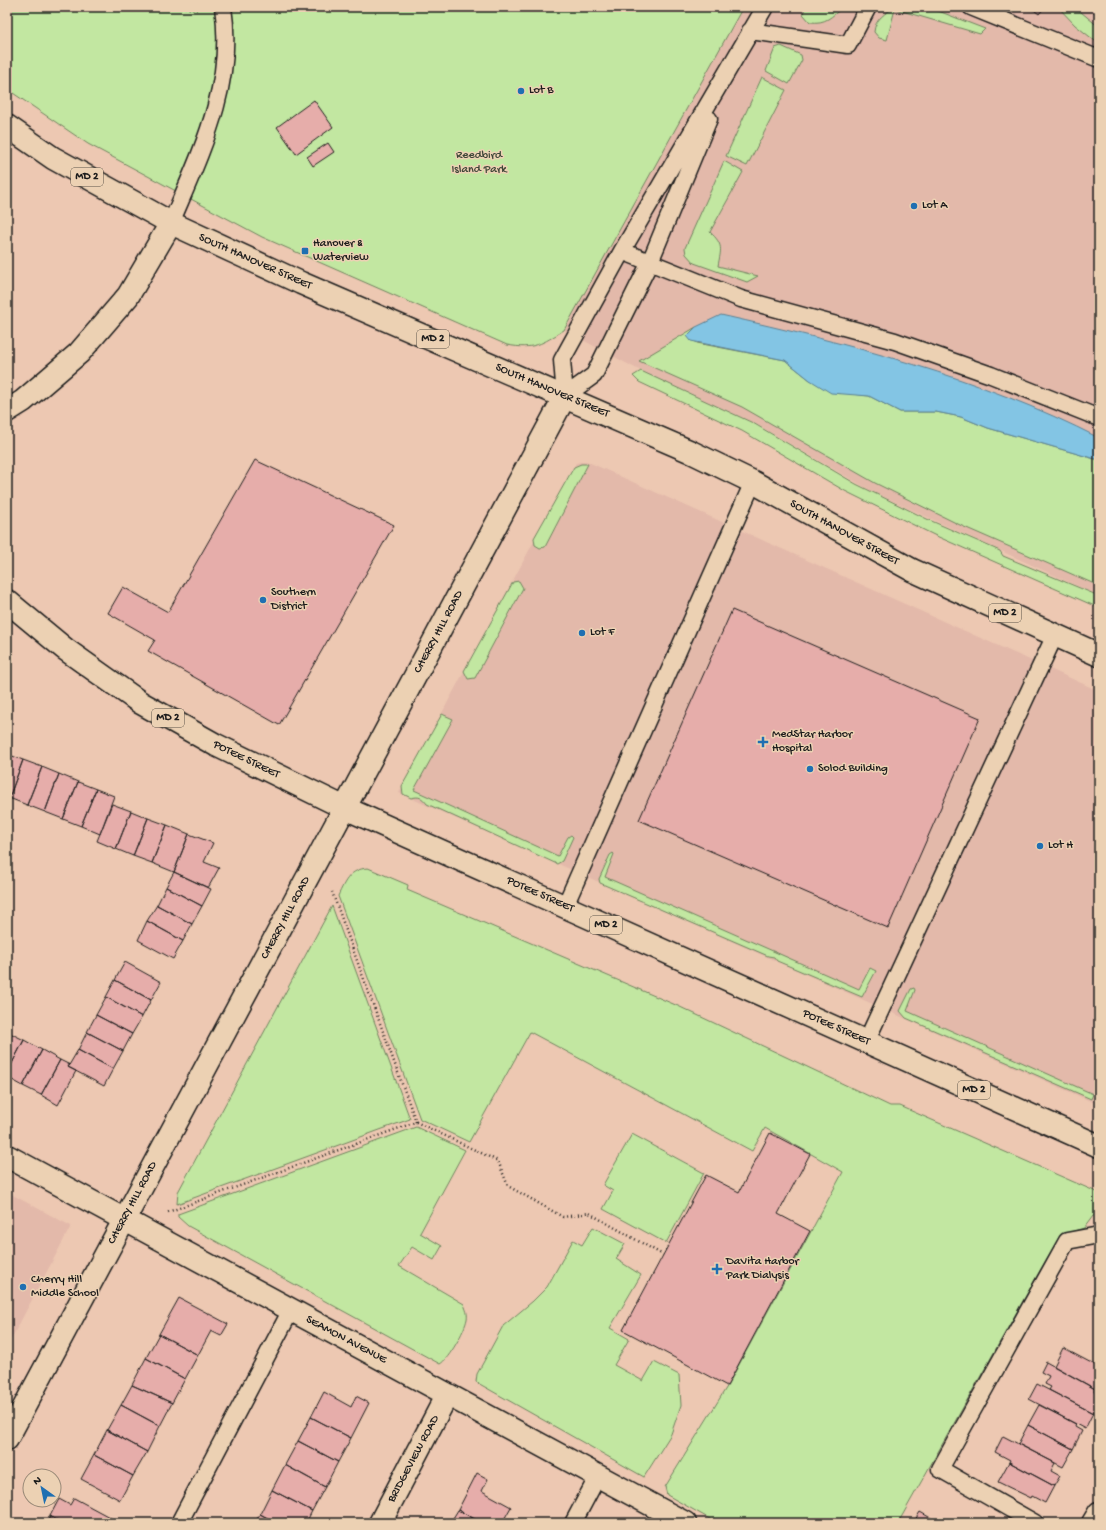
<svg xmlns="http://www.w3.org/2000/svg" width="1106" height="1530" font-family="'Gochi Hand',sans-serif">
<rect width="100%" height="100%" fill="#edc8b2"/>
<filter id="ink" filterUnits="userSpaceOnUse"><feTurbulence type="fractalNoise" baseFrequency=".025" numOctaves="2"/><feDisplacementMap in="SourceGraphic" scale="8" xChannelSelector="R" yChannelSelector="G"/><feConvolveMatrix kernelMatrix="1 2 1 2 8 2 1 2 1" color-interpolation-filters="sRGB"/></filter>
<g filter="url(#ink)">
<!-- built -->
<path fill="#e3b9aa" d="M 743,7 L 1099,7 L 1099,596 L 873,492 L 756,424 L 639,370 L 564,330 Z
M 586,461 L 1099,691 L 1099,1105 L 399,793 L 576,463 Z
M 7,1192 L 71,1226 L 7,1347 Z"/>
<!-- green -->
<path fill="#c2e7a1" stroke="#6f825e" d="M 7,7 L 743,7 L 564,330 C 542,344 534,350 507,345 L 262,237 L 88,144 L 7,89 Z
M 805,7 L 843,7 C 831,17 826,24 810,22 L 803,14 Z
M 896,7 L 928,7 L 985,29 L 980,34 L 895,9 L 887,40 L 879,38 L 874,32 C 875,19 885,13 896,7 Z
M 1058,7 L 1075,7 L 1099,27 L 1099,44 L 1075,25 Z
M 781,46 L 801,55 L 802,60 L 789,84 L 766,71 L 775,48 Z
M 762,77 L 786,90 L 747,166 L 726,156 Z
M 724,161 L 743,172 L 710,232 C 724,245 721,249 718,266 L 758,276 L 747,282 L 694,263 L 686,254 L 685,248 Z
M 696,327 L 688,336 L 697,343 L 785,360 L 810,380 L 860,395 L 869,396 L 900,412 L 936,412 L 961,417 L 988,428 L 1095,459 L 1099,458 L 1099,586 L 962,526 L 875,483 L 742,407 L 639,361 Z
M 641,371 L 753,423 L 856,484 L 927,519 L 1000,551 L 1003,556 L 1099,596 L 1099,608 L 934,535 L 845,491 L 742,431 L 639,382 L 633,376 Z
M 581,464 L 588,464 L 545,547 L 540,548 L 535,545 L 534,538 L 574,467 Z
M 519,581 L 523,588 L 475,678 L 468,679 L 464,671 L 513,582 Z
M 442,714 L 453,719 L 414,790 L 558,856 L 568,837 L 571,835 L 573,837 L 562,861 L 557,864 L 427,804 C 422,797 419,796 411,798 L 403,794 L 402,786 Z
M 613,853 L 614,854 L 605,877 L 859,989 L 870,968 L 876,971 L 862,997 L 777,961 L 774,957 L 768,956 L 600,883 L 599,879 L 610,855 Z
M 368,868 L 408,885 L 407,890 L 678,1006 L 890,1106 L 900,1106 L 1099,1193 L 1099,1215 L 1093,1216 L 1084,1228 L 1060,1235 L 898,1523 L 717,1523 L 667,1495 L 665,1487 L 728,1385 L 843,1172 L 765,1128 L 752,1151 L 530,1032 L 469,1142 L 420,1119 L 338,896 C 345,881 350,869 368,868 Z
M 332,906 L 410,1119 L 177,1204 L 178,1192 Z
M 914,988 L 915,990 L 907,1011 L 1093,1094 L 1091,1099 L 906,1018 L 900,1011 L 911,989 Z
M 416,1127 L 465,1150 L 420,1233 L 442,1246 L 434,1260 L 412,1247 L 399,1266 L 464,1304 C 466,1310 468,1313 467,1319 C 465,1330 449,1359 440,1364 L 188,1226 L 178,1217 L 178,1214 Z
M 632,1134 L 704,1173 L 666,1243 L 603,1209 L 613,1191 L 603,1185 Z
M 593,1227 L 625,1244 L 616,1259 L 641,1275 L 610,1328 L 629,1339 L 614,1365 L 643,1381 L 654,1362 L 679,1375 L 681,1405 L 671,1434 L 644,1477 L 476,1382 L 477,1374 L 503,1326 L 533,1301 L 547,1287 L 573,1240 L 582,1245 Z"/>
<!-- water -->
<path fill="#83c5e4" stroke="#5a8194" d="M 721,315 C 850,344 980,377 1099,438 L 1099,458 L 1095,459 L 988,428 L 961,417 L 936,412 L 900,412 L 869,396 L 831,393 L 810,380 L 785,360 L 691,341 L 687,336 L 696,327 Z"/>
<!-- building -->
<path fill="#e6adaa" stroke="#1c1c1c" d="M 1030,7 L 1045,7 L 1039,14 Z
M 314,100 L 333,127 L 296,154 L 277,127 Z
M 328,143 L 334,152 L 313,166 L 307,157 Z
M 255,460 L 394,525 L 279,725 L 148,651 L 155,640 L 108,613 L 123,587 L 168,612 Z
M 732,610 L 980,718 L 888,928 L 639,820 Z
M 7,754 L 23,760 L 9,798 L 7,797 Z
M 23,760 L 42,767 L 27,805 L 9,798 Z
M 42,767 L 59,774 L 45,812 L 27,805 Z
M 59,774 L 78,782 L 63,819 L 45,812 Z
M 78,782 L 96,789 L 81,826 L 63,819 Z
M 96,789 L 114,796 L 100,834 L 81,826 Z
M 112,804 L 131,811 L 116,849 L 97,841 Z
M 131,811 L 148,818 L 133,856 L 116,849 Z
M 148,818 L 167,825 L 152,863 L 133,856 Z
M 167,825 L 189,834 L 174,872 L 152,863 Z
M 189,834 L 213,843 L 204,862 L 219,868 L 208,888 L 174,872 Z
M 174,872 L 211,889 L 202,906 L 166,887 Z
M 166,887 L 202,906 L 192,924 L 157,905 Z
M 157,905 L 192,924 L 183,941 L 147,921 Z
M 147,921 L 183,941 L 173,959 L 138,940 Z
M 125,962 L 161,982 L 151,1000 L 115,980 Z
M 115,980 L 151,1000 L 142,1017 L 106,997 Z
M 106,997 L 142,1017 L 132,1034 L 96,1015 Z
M 96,1015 L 132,1034 L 123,1051 L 87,1032 Z
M 8,1032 L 24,1040 L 7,1073 L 7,1034 Z
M 87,1032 L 123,1051 L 113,1069 L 78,1050 Z
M 24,1040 L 42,1050 L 23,1086 L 7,1077 L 7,1073 Z
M 42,1050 L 60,1060 L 41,1095 L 23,1086 Z
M 78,1050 L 113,1069 L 104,1086 L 68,1067 Z
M 60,1060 L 70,1065 L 68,1067 L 76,1071 L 58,1105 L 41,1095 Z
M 770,1133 L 810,1154 L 778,1214 L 810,1231 L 727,1386 L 623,1330 L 706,1175 L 739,1192 Z
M 179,1298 L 228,1324 L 221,1336 L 211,1331 L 198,1355 L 159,1334 Z
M 159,1334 L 198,1355 L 185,1379 L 146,1358 Z
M 1063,1348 L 1099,1367 L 1099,1391 L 1054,1366 Z
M 146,1358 L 185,1379 L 172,1403 L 132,1385 Z
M 1046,1362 L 1095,1389 L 1094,1391 L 1099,1394 L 1099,1403 L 1093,1413 L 1049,1390 L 1051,1387 L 1045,1384 L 1049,1376 L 1041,1372 Z
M 1037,1384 L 1093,1413 L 1085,1429 L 1029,1399 Z
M 132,1385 L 172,1403 L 160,1426 L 121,1405 Z
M 324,1392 L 351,1407 L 356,1396 L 369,1403 L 351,1438 L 311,1417 Z
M 121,1405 L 160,1426 L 147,1452 L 107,1430 Z
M 1039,1405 L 1076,1424 L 1075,1427 L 1082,1431 L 1073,1449 L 1028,1425 Z
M 311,1417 L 351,1438 L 338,1462 L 298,1441 Z
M 1028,1425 L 1073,1449 L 1063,1467 L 1018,1444 Z
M 107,1430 L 147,1452 L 133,1476 L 94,1455 Z
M 1003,1436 L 1055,1463 L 1051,1471 L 1060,1476 L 1054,1486 L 1009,1462 L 1010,1460 L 995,1452 Z
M 298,1441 L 338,1462 L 325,1487 L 285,1465 Z
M 94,1455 L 133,1476 L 120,1500 L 81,1479 Z
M 1009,1462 L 1054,1486 L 1045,1503 L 1032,1496 L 1031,1498 L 998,1482 Z
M 285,1465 L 325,1487 L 312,1511 L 272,1490 Z
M 477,1473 L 488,1479 L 482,1491 L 511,1507 L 502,1523 L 482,1523 L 458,1510 Z
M 272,1490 L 312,1511 L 306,1523 L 277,1523 L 260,1514 Z
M 74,1498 L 113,1519 L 111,1523 L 62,1523 L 50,1516 L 59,1499 L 70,1505 Z
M 458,1510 L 482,1523 L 450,1523 Z
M 920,1512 L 938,1522 L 937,1523 L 913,1523 Z
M 260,1514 L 277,1523 L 255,1523 Z
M 50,1516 L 62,1523 L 47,1523 Z"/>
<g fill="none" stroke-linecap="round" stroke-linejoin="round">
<defs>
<path id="service" d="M 971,7 L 1099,59
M 750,31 L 848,45 L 868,7
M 171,223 C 200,154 235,85 223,7
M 622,251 L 741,299 L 895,341 L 991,375 L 1099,418
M 565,396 L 562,360 L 622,251 L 765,7
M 565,396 L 594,375 L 650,262 L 709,119
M 565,906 L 753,482
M 866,1042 L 1055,635
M 179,1523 L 291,1310
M 573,1523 L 598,1476
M 1035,1523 L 940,1469 L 1067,1241 L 1099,1235"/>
<path id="minor" d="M 7,1156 L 685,1523
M 380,1523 L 447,1395
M 1093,1523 L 1099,1513"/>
<path id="tertiary" d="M 7,1439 L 565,396"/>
<path id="secondary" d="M 7,411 L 23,401 L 79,353 L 128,296 L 171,223"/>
<path id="primary" d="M 7,126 L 53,158 L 171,223 L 301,283 L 689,451 L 753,482 L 912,570 L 1099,655
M 7,601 L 65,649 L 141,703 L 216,745 L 345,808 L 1099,1146"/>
</defs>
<!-- service casing -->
<use href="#service" stroke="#1c1c1c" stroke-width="19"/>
<!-- minor casing -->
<use href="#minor" stroke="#1c1c1c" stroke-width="25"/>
<!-- tertiary casing -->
<use href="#tertiary" stroke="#1c1c1c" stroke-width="25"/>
<!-- secondary casing -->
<use href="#secondary" stroke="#1c1c1c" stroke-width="25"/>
<!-- primary casing -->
<use href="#primary" stroke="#1c1c1c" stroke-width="25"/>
<!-- path -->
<path stroke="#1c1c1c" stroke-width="2.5" stroke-dasharray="1 3" stroke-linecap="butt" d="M 185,7 L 197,10
M 416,1122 L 498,1161 L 508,1186 L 563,1217 L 589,1213 L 663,1255
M 168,1212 L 416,1122 L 332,892"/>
<!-- service -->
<use href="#service" stroke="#ecd1b3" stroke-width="16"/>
<!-- minor -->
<use href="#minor" stroke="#ecd1b3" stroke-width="22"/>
<!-- tertiary -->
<use href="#tertiary" stroke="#ecd1b3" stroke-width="22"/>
<!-- secondary -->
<use href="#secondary" stroke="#ecd1b3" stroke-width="22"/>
<!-- primary -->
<use href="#primary" stroke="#ecd1b3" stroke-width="22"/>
</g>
</g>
<!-- markers -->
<g fill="#1f6fb2" stroke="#ecd1b3" stroke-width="1.5">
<circle cx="521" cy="91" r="4"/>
<circle cx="914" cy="206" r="4"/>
<rect x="301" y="247" width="8" height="8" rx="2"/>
<circle cx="263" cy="600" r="4"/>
<circle cx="582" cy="633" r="4"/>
<path d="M761 736h4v4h4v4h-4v4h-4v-4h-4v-4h4z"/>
<circle cx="810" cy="769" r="4"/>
<circle cx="1040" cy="846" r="4"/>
<path d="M715 1263h4v4h4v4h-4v4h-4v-4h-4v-4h4z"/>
<circle cx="23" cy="1287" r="4"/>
</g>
<g text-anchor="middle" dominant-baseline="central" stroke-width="3" stroke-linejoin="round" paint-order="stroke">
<!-- shield labels -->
<g fill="#ecd1b3" stroke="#5a5249" stroke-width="1">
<rect x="71" y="168" width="32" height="18" rx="3"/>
<rect x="417" y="330" width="32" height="18" rx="3"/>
<rect x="989" y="604" width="32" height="18" rx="3"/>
<rect x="152" y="709" width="32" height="18" rx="3"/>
<rect x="590" y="916" width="32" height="18" rx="3"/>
<rect x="958" y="1081" width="32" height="18" rx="3"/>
</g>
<g font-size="11" font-weight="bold" fill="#1c1c1c">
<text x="87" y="177">MD 2</text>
<text x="433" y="339">MD 2</text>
<text x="1005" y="613">MD 2</text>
<text x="168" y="718">MD 2</text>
<text x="606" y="925">MD 2</text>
<text x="974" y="1090">MD 2</text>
</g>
<!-- poi labels -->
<g font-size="12" fill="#1c1c1c" stroke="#ecd1b3" text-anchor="start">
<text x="529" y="91">Lot B</text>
<text x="922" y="206">Lot A</text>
<text x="313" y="244">Hanover &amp;<tspan x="313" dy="14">Waterview</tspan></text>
<text x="271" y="593">Southern<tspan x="271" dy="14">District</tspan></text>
<text x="590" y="633">Lot F</text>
<text x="772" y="735">MedStar Harbor<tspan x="772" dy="14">Hospital</tspan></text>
<text x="818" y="769">Solod Building</text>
<text x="1048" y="846">Lot H</text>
<text x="726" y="1262">DaVita Harbor<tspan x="726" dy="14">Park Dialysis</tspan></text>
<text x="31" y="1280">Cherry Hill<tspan x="31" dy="14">Middle School</tspan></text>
</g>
<!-- park labels -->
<g font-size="12" fill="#3d4537" stroke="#ecd1b3">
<text x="479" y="156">Reedbird<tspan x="479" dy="14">Island Park</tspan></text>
</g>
<!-- street labels -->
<g font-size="12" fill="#1c1c1c" stroke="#ecd1b3">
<text transform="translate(255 262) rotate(24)">SOUTH HANOVER STREET</text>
<text transform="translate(552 391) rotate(23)">SOUTH HANOVER STREET</text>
<text transform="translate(844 533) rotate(29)">SOUTH HANOVER STREET</text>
<text transform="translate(439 632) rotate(-62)">CHERRY HILL ROAD</text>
<text transform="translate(246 760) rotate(26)">POTEE STREET</text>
<text transform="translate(540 895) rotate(24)">POTEE STREET</text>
<text transform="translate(286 918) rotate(-62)">CHERRY HILL ROAD</text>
<text transform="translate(836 1028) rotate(24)">POTEE STREET</text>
<text transform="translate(133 1203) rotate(-62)">CHERRY HILL ROAD</text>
<text transform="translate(346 1340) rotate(28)">SEAMON AVENUE</text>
<text transform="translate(414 1459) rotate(-62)">BRIDGEVIEW ROAD</text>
</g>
</g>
<!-- margin -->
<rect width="1106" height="1530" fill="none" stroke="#ecd1b3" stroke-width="24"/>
<rect x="12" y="12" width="1082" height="1506" fill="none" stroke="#1c1c1c" stroke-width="1.5" filter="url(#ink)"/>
<!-- north arrow -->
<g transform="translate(42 1488) rotate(327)"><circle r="19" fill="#ecd1b3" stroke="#998977"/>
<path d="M0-3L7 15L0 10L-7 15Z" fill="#1f6fb2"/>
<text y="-6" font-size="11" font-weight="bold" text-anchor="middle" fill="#1c1c1c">N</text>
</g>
</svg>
